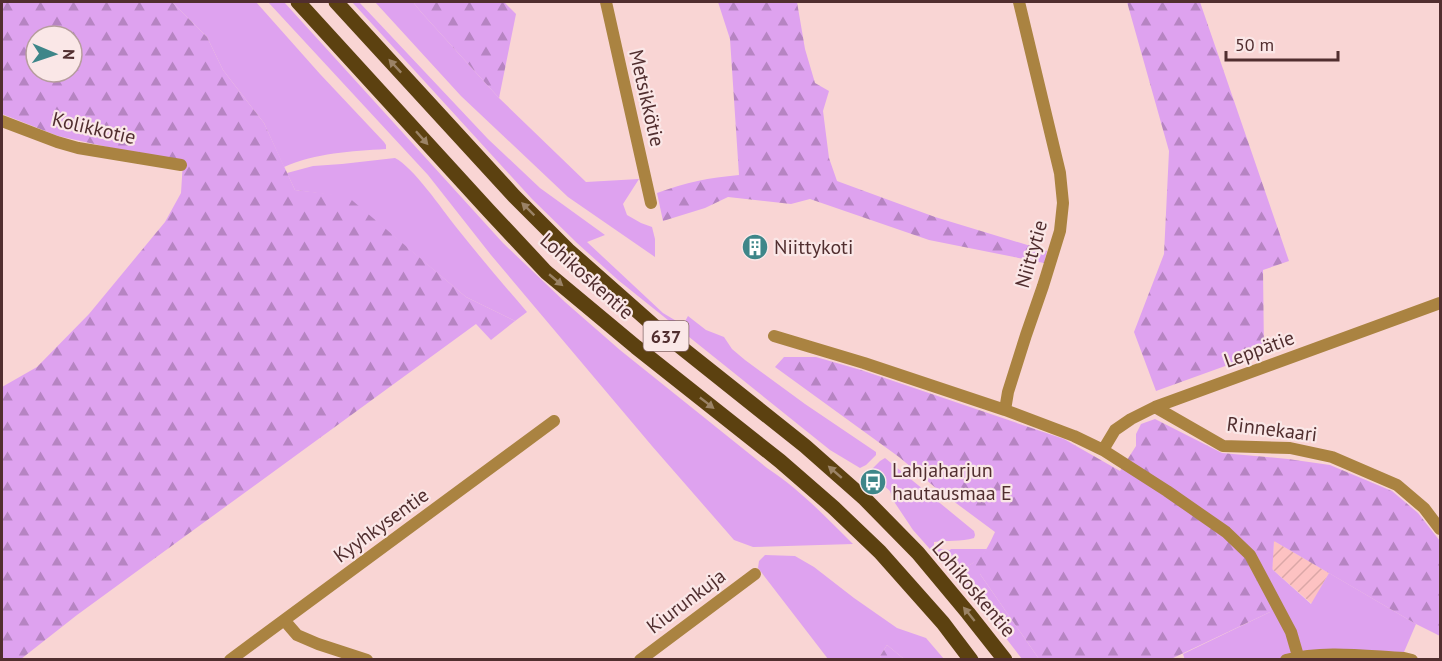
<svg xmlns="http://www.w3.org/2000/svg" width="1442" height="661" font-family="'PT Sans',sans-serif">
<defs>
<pattern id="industrial-furrows" width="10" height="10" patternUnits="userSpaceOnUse" patternTransform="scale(1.5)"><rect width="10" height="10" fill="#fdc2c2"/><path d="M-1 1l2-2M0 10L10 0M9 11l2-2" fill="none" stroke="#dba7a7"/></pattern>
<pattern id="forest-firs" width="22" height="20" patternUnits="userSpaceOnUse" patternTransform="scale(1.5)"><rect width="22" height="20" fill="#dea2ef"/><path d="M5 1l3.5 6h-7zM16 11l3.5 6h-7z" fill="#b684c2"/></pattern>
</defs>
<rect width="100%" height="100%" fill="#f9d5d4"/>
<!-- industrial -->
<path fill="url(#industrial-furrows)" d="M 1274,541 L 1329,573 L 1312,604 L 1272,569 Z"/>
<!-- grass -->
<path fill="#dea2ef" d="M 172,2 L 256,2 L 320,74 L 384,142 L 386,145 L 386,149 C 351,151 316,153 284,167 L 264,123 L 223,70 L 207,37 Z
M 268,2 L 284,2 L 503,243 L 565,302 L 620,350 L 767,468 C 799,489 826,517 853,544 L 753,547 L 734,540 L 652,446 L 491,255 L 428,175 Z
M 352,2 L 359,2 L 488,139 L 540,188 L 605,235 L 587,242 L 663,313 L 683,325 L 688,316 L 706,330 L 724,337 L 732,349 L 745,360 L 805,404 L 876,452 L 876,455 L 866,465 L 860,468 L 830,450 L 618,280 L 577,243 L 532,199 Z
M 375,2 L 413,2 L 421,12 L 499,98 L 586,182 L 639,179 L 623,204 L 627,215 L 641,223 L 652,227 L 655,239 L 655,257 L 568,197 L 461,96 Z
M 395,158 C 413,167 442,209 456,227 C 479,256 503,284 527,312 L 515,321 L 466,297 L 347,197 L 295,190 L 287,173 L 313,166 L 342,164 Z
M 885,458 L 974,531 L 975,535 L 974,538 C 961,542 947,540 934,542 L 934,546 L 941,549 L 950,550 L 951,549 L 987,549 L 980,559 L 968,566 L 980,574 L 1039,659 L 1022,659 L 985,611 L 913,530 L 893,500 L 890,491 L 872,475 L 871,470 L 880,461 Z
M 765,555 L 795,556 L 814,567 L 854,598 L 897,628 L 926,638 L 944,659 L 904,659 L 887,645 L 880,656 L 882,659 L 828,659 L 758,568 L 759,561 Z
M 1272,569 L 1311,604 L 1329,573 L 1416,624 L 1401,659 L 1185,660 L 1183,654 L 1270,612 Z"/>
<!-- forest -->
<path fill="url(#forest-firs)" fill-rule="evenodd" d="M 2,2 L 172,2 L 207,37 L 223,70 L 264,123 L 295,190 L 347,196 L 466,297 L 515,321 L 491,340 L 476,324 L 77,615 L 21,659 L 2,659 L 2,387 L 37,367 L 89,314 L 165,222 L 181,193 L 183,161 L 112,148 L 58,136 L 2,114 ZM 36,36 L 72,36 L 72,72 L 36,72 Z
M 413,2 L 504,2 L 516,14 L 499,98 L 421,12 Z
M 718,2 L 797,2 L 805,49 L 815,83 L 829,91 L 823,111 L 829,158 L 837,181 L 935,217 L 1047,251 L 1044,263 L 929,240 L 810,199 L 791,204 L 728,197 L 705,208 L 663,221 L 657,193 C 687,182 708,178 739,175 L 730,39 Z
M 1127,2 L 1200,2 L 1289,261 L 1263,270 L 1264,352 L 1156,391 L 1134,332 L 1164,254 L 1169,151 Z
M 784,357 L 816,357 L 861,370 L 1064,439 L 1120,471 L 1136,446 L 1136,434 L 1141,424 L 1155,419 L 1222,453 L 1288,459 L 1330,465 L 1392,491 L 1418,513 L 1440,541 L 1440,636 L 1416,624 L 1274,541 L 1270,612 L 1171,659 L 1039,659 L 980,574 L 970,574 L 968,566 C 984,557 987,549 995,532 L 937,489 L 899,457 L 775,367 Z
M 887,645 L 904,659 L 882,659 L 880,656 Z"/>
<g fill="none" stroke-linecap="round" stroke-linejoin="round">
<!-- street -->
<path stroke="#aa8341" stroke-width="12" d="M 606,2 L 651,203
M 2,121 L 57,142 L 78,148 L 181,165
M 774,336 L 864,363 L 1005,410 L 1074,436 L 1103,450 L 1167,491 L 1226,532 L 1250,555 L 1291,632 L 1298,656
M 1155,407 L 1223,446 L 1290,448 L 1332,457 L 1397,485 L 1424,508 L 1440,529
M 1005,410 L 1008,392 L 1026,335 L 1043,286 L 1060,231 L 1063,203 L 1060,173 L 1019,2
M 1103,450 L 1115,430 L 1131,419 L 1155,407 L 1440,303
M 284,620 L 297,635 L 318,644 L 367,660
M 230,660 L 554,421
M 640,660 L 755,574
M 1286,660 C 1324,650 1365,656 1404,658 L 1412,660"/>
<!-- primary -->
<path stroke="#5c4110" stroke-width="15" d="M 298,2 L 489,211 L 546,272 L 636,347 L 780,461 L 834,508 L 880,552 L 943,623 L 971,660
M 336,2 L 514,196 L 568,250 L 653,325 L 805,446 L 865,499 L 918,553 L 968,613 L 1005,660"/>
</g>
<!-- one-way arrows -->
<defs><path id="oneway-solid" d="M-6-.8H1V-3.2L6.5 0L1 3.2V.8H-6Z" transform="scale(1.5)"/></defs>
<g fill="#9b8366">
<use href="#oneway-solid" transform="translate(395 66) rotate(-133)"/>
<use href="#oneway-solid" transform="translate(422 138) rotate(48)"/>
<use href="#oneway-solid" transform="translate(528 209) rotate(-135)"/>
<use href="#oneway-solid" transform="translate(556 280) rotate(40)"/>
<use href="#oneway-solid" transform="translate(707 403) rotate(38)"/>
<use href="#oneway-solid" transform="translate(835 472) rotate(-139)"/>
<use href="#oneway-solid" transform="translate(969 614) rotate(-129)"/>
</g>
<!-- icons -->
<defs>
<symbol id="building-disc" viewBox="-11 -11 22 22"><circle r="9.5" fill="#3e8689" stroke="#fae7e7"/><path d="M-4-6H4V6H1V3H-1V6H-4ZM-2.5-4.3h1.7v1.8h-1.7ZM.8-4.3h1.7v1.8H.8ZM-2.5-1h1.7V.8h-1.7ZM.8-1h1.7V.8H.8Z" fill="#fff"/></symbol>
<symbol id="bus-disc" viewBox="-11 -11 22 22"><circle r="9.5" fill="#3e8689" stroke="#fae7e7"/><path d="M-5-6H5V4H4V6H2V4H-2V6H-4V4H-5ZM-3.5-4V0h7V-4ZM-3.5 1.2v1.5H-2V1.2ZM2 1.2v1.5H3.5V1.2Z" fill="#fff"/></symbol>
</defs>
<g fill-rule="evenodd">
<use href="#building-disc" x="740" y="232" width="30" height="30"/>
<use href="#bus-disc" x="858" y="467" width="30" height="30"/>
</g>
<g text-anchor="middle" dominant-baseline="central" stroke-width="4.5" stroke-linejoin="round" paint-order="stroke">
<!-- shield labels -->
<rect fill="#fae7e7" stroke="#846666" stroke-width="1.5" x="643.5" y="321" width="45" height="30" rx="4.5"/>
<g font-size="18" font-weight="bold" fill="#512e2f">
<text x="666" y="336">637</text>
</g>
<!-- street labels -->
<g font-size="20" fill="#512e2f" stroke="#fae7e7">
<text transform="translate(647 98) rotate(77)">Metsikkötie</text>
<text transform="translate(94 128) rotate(13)">Kolikkotie</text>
<text transform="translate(1031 254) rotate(-74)">Niittytie</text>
<text transform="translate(587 276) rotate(42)">Lohikoskentie</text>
<text transform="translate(1259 349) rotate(-20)">Leppätie</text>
<text transform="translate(1272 429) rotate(7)">Rinnekaari</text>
<text transform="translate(381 525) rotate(-36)">Kyyhkysentie</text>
<text transform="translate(974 589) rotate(50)">Lohikoskentie</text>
<text transform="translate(686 601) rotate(-37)">Kiurunkuja</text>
</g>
<!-- poi labels -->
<g font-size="20" fill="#512e2f" stroke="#fae7e7" text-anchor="start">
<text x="774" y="247">Niittykoti</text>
<text x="892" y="470">Lahjaharjun<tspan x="892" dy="23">hautausmaa E</tspan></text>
</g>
</g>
<!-- border -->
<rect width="1442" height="661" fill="none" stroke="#512e2f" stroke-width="6"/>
<!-- north arrow -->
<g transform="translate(54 54) rotate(92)"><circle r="28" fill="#fae7e7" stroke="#b69d9d" stroke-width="1.5"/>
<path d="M0-4.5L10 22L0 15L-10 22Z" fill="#3e8689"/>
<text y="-9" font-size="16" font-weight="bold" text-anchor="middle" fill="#512e2f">N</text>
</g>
<!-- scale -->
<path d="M1226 51v9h112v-9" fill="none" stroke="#512e2f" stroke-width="3"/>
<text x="1235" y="51" font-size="18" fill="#512e2f" stroke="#fae7e7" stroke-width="4.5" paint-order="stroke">50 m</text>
</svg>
